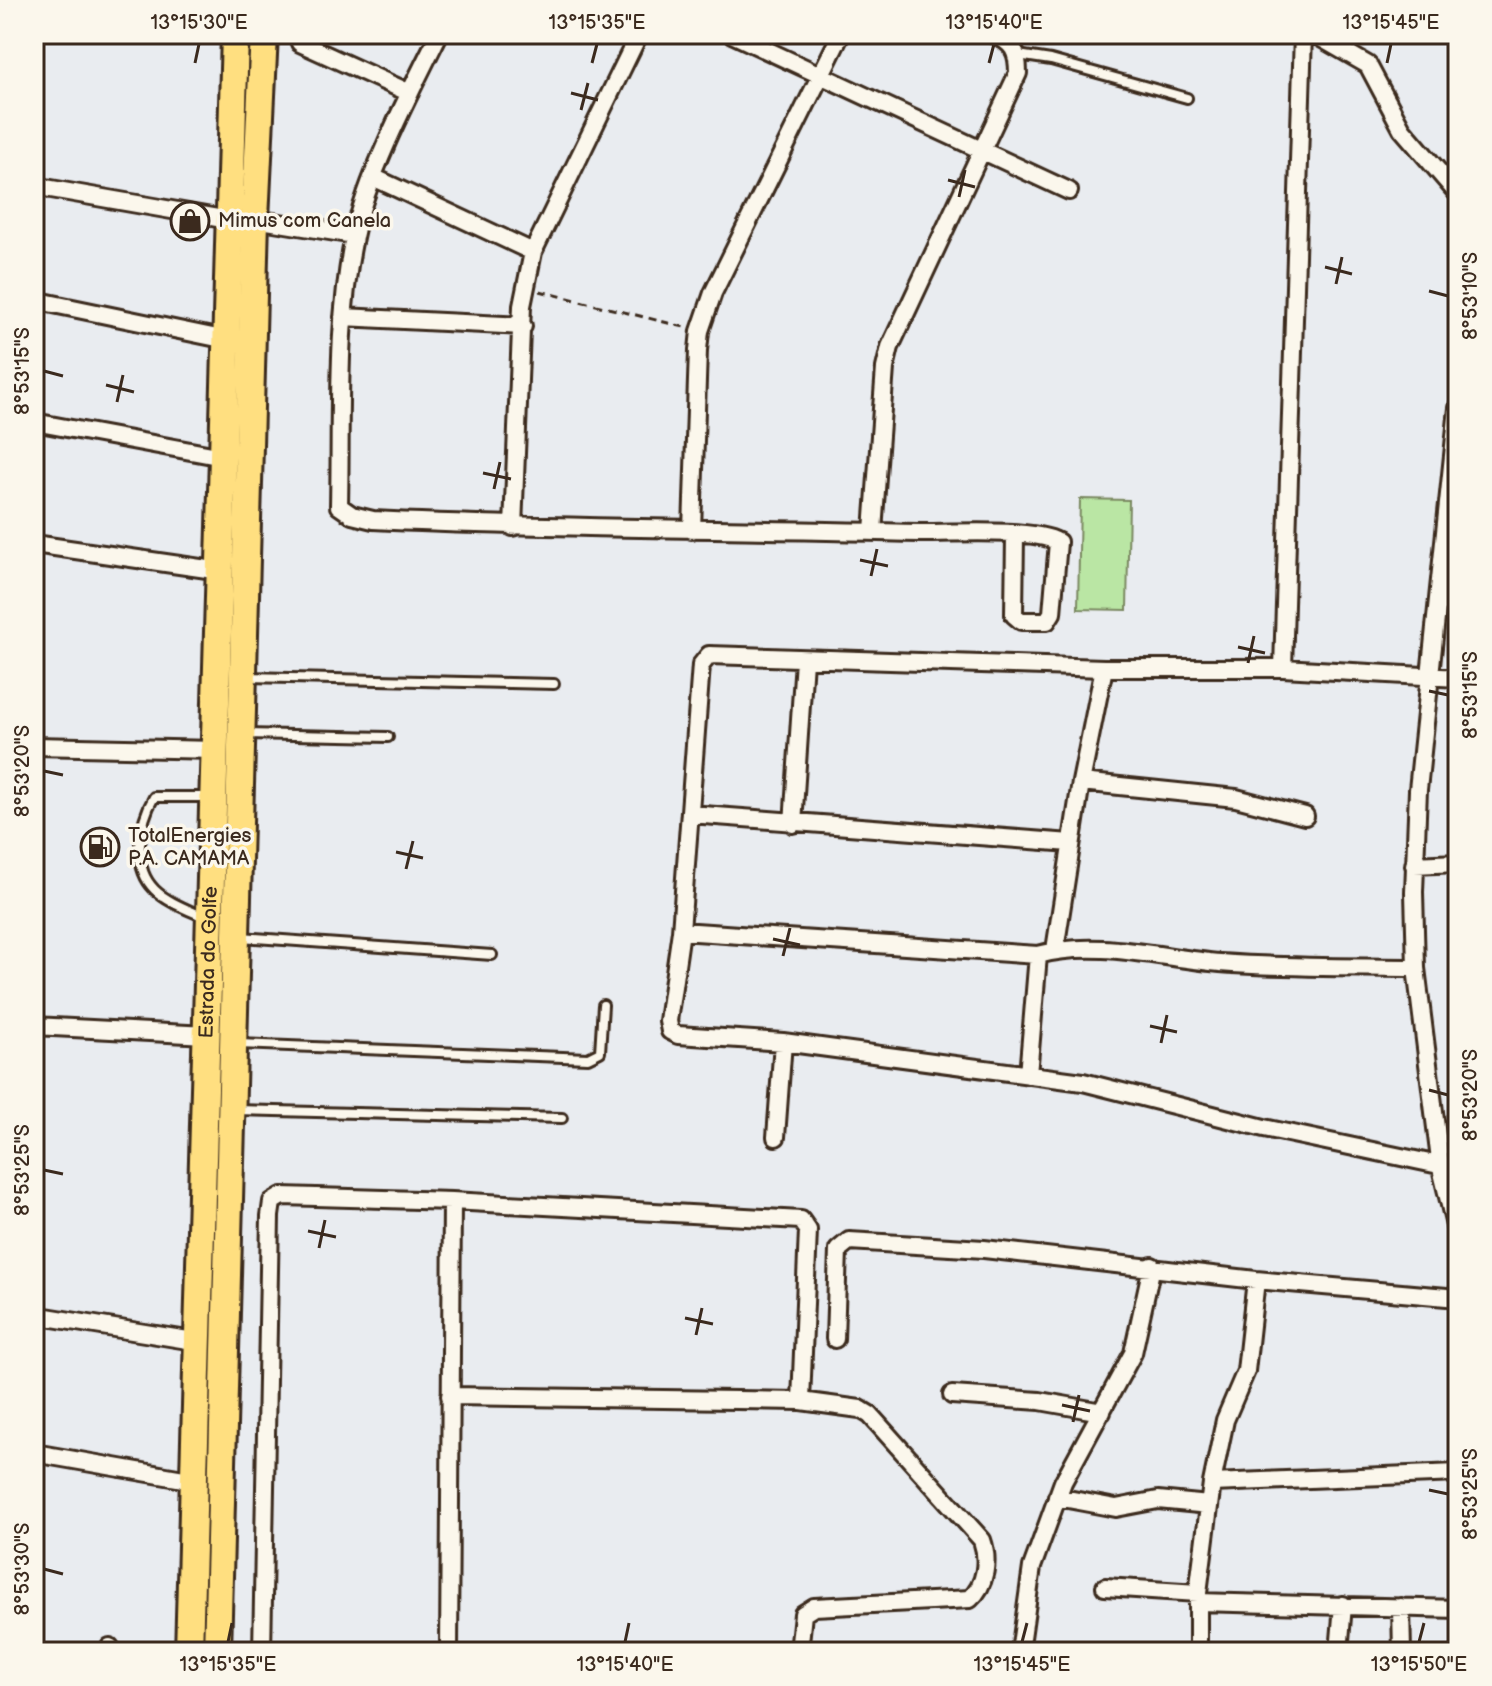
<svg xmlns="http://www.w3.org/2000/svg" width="1492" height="1686" font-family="'Balsamiq Sans',sans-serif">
<rect width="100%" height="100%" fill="#e9ecf0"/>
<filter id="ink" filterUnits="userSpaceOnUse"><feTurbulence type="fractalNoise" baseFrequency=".0125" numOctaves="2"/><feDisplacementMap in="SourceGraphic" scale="16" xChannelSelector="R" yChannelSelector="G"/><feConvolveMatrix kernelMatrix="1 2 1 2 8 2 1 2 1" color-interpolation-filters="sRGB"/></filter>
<g filter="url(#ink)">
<!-- green -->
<path fill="#bae6a4" stroke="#7a8861" stroke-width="2" d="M 1080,499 L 1129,500 L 1127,610 L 1078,609 Z"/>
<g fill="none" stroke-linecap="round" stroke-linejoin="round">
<defs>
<path id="service" d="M 1018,55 L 1051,60 L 1187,98
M 247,677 L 554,684
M 246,734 L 388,737
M 206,918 C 169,901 137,892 140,845 C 141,828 145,812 154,797 L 209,797
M 241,937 L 492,955
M 238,1044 L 588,1058 L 600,1052 L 603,1005
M 236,1110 L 562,1118"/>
<path id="minor" d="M 439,34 C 411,90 366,177 354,237 C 336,324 341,417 339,506 L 352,515 L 373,520 C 555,529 737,528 920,533 C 951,533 1035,528 1058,542 L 1052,613 L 1047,621 L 1021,621 L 1014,615 L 1015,535
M 732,34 L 1069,191
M 1314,34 L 1368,65 L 1402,129 L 1458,194
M 300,43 L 410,93
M 375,178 L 533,252
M 34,186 L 229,220
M 255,219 L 354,235
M 34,300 L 227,340
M 343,317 L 523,326
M 1458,408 L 1418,790 L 1414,892 L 1416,968 L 1441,1168 L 1458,1238
M 34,422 L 223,457
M 513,527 L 522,306 L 533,252 L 639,34
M 692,530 L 698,350 L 700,331 L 713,293 L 841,34
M 873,531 L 885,368 L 890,347 L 1018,73 C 1018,51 1013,43 994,34
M 34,544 L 221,571
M 1283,668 L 1303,34
M 1458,678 L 1283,668 L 1104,668 L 709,655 L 701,665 L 681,931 L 668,1021 L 670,1031 L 678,1035 L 783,1042 L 1083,1082 L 1264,1128 L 1458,1169
M 34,746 L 216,750
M 1081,782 L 1236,798 L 1305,816
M 690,814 L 1071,843
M 793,824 L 804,660
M 1414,865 L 1458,863
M 681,931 L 1038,955 C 1096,939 1161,958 1220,963 C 1285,968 1351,967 1416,968
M 1055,950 L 1081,782 L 1104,668
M 34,1026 L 207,1035
M 1028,1075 L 1038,955
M 776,1137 L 783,1042
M 34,1315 L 200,1342
M 835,1339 L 838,1250 L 849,1241 L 984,1249 L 1256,1280 L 1458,1298
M 952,1395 L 1040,1401 L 1102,1412
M 450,1396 L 801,1401 L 860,1409 L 870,1415 L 982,1540 C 989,1560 986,1585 970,1599 L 814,1607 L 803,1614 L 799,1652
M 34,1453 L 195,1481
M 1212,1483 L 1225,1420 L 1246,1371 L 1256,1280
M 1057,1497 L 1116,1508 L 1158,1500 L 1209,1505
M 1105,1587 L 1198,1593
M 1198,1602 L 1458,1609
M 1401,1607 L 1402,1652
M 109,1652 L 110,1647
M 262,1652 L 270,1216 L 272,1202 L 282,1196 L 452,1201 L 801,1220 L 808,1230 L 801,1401
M 449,1652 L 452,1201
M 1020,1652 L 1032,1567 L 1063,1482 L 1133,1353 L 1152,1266
M 1198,1652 L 1198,1593 L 1212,1483 L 1458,1473
M 1339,1652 L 1343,1605"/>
<g id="trunk">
<path id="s1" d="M 189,1652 L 235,34"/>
<path d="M 217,1652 L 255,219 L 264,34"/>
</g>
</defs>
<!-- service casing -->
<use href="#service" stroke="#3b2a1e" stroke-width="14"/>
<!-- minor casing -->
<use href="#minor" stroke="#3b2a1e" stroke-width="22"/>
<!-- trunk casing -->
<use href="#trunk" stroke="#3b2a1e" stroke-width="32"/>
<!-- path -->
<path stroke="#3b2a1e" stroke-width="3" stroke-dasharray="8 6" stroke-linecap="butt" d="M 540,291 L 684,327"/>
<!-- service -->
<use href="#service" stroke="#fbf7ec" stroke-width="8"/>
<!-- minor -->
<use href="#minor" stroke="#fbf7ec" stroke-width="16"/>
<!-- trunk -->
<use href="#trunk" stroke="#ffdf80" stroke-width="26"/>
</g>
</g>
<!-- ticks -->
<path fill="none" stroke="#3b2a1e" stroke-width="3" d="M 195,63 L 199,44M 592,63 L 597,44M 989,63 L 994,44M 1387,63 L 1391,44M 571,93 L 598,100M 581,110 L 588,83M 948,180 L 975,187M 959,197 L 965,170M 1325,267 L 1352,274M 1336,284 L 1342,257M 1429,291 L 1448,296M 44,371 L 63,376M 106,385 L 134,392M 117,402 L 123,375M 483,473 L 511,479M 494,489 L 500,462M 860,560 L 888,566M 871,576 L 877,549M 1238,647 L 1265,653M 1248,663 L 1254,636M 1429,691 L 1448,695M 44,771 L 63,775M 396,852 L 423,858M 406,869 L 413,841M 773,939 L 800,945M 783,956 L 790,928M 1150,1026 L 1177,1032M 1161,1043 L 1167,1015M 1429,1090 L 1448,1095M 44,1170 L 63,1174M 308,1231 L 336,1237M 319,1248 L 325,1220M 685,1318 L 713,1324M 696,1335 L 702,1308M 1062,1405 L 1090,1411M 1073,1422 L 1079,1395M 1429,1490 L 1448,1494M 44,1569 L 63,1574M 228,1642 L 232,1623M 625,1642 L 629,1623M 1022,1642 L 1027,1623M 1419,1642 L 1424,1623"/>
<!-- icons -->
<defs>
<symbol id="shop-ring" viewBox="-11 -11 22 22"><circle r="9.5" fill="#fbf7ec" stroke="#3b2a1e" stroke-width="1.5"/><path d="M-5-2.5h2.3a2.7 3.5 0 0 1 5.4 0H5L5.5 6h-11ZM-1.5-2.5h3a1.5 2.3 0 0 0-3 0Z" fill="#3b2a1e"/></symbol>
<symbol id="fuel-ring" viewBox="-11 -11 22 22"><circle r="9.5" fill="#fbf7ec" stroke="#3b2a1e" stroke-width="1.5"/><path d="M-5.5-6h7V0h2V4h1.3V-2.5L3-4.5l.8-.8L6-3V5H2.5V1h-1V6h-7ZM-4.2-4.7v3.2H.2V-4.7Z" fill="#3b2a1e"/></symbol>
</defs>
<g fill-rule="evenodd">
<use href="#shop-ring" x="168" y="199" width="44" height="44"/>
<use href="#fuel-ring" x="78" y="825" width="44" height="44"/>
</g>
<g text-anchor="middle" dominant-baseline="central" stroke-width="7" stroke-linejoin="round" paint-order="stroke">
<!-- poi labels -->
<g font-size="20" fill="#3b2a1e" stroke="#fbf7ec" text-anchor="start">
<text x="218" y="221">Mimus com Canela</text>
<text x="128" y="836">TotalEnergies<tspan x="128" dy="23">P.A. CAMAMA</tspan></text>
</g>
<!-- street labels -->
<g font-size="20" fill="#3b2a1e" stroke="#fbf7ec">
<text stroke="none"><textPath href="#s1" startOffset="690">Estrada do Golfe</textPath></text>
</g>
</g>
<!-- margin -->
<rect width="1492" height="1686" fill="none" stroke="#fbf7ec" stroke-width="88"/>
<rect x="44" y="44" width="1404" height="1598" fill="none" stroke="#3b2a1e" stroke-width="3"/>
<g font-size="20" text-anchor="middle" fill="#3b2a1e">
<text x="199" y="29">13°15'30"E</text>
<text x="597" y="29">13°15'35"E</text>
<text x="994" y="29">13°15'40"E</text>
<text x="1391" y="29">13°15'45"E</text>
<text transform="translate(1470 296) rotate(-90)" y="7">8°53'10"S</text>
<text transform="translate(22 371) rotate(-90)" y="7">8°53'15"S</text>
<text transform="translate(1470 695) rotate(-90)" y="7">8°53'15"S</text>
<text transform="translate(22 771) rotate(-90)" y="7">8°53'20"S</text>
<text transform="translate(1470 1095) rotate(-90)" y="7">8°53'20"S</text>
<text transform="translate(22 1170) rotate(-90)" y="7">8°53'25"S</text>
<text transform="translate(1470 1494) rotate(-90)" y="7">8°53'25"S</text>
<text transform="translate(22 1569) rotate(-90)" y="7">8°53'30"S</text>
<text x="228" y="1671">13°15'35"E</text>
<text x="625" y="1671">13°15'40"E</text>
<text x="1022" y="1671">13°15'45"E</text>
<text x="1419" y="1671">13°15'50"E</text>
</g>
</svg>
